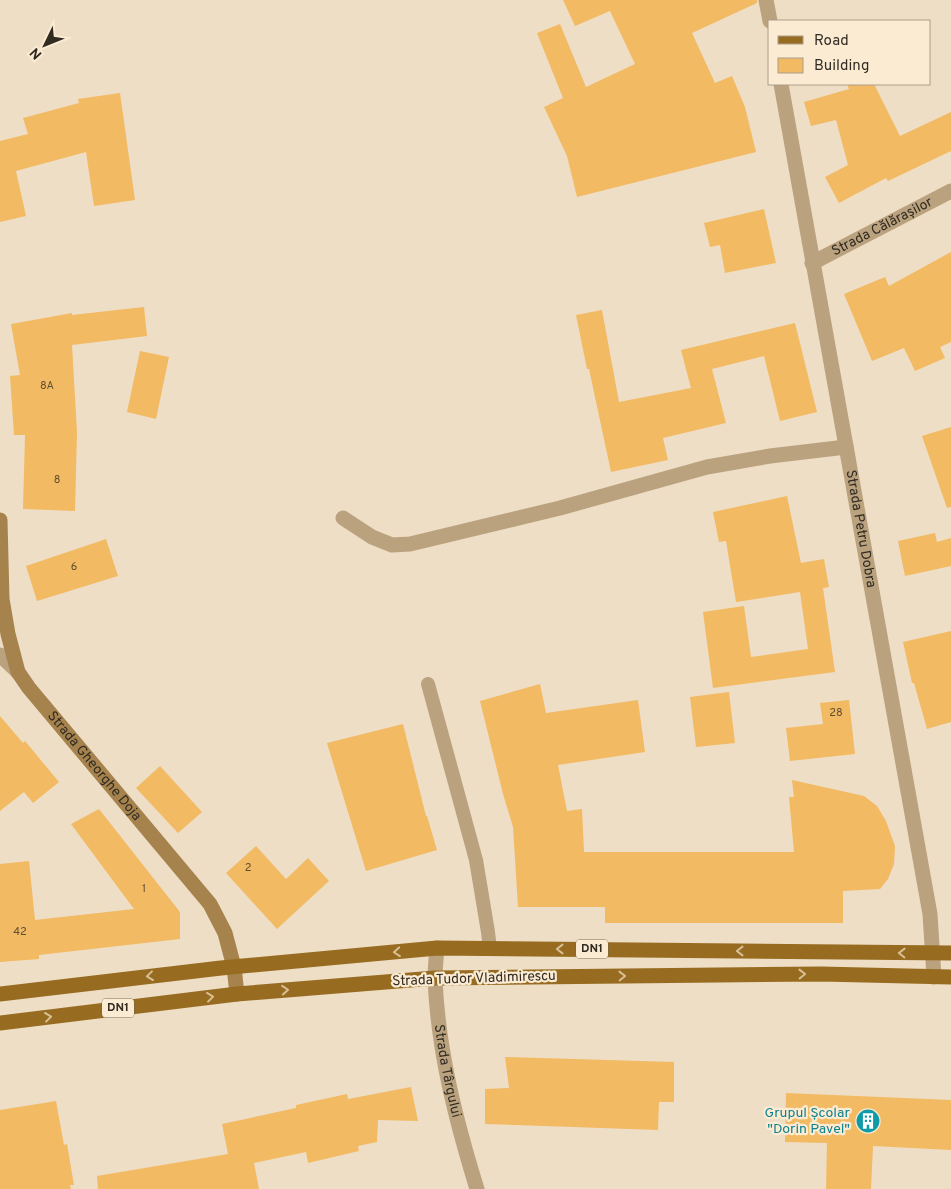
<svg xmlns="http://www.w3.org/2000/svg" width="951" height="1189" font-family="Overpass,sans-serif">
<rect width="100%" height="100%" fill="#eedec6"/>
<!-- building -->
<path fill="#f2ba63" d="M 563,0 L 757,0 L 757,3 L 692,33 L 715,83 L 732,76 L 745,107 L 756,152 L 577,197 L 567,156 L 544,107 L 563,98 L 537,33 L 560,24 L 586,87 L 635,64 L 610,11 L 575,26 Z
M 847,84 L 874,84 L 900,136 L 951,112 L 951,151 L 888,181 L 886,178 L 839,203 L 825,177 L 848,165 L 836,120 L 811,126 L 804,102 L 849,89 Z
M 120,93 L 135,200 L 94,206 L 86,152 L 16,171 L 26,216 L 0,222 L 0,141 L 28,134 L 23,118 L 79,103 L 78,99 Z
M 764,209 L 776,263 L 725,273 L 720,245 L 710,247 L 704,223 Z
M 951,252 L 951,342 L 940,347 L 945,358 L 915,371 L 904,348 L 872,361 L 844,294 L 885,277 L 889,286 Z
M 144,307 L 147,336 L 72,345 L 77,432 L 75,511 L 23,509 L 25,435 L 14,435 L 10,376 L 20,375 L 11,324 L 72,313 L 72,315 Z
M 602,310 L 619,402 L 691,388 L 681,350 L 795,323 L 817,412 L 780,421 L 764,356 L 712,369 L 726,423 L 663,438 L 668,460 L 611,472 L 589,369 L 587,369 L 576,315 Z
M 140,351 L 169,357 L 156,419 L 127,412 Z
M 951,427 L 951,507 L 947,508 L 922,436 Z
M 787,496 L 801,563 L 824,559 L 829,587 L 823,588 L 835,672 L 713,688 L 703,612 L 744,606 L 751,657 L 808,649 L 800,592 L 736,602 L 726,541 L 719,542 L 713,512 Z
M 935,533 L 937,542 L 951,538 L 951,566 L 905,576 L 898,541 Z
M 106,539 L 118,576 L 37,601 L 26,566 Z
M 951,631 L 951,722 L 927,729 L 914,683 L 912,683 L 903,642 Z
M 540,684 L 546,713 L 638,700 L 645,752 L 558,765 L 567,811 L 582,809 L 584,852 L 794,852 L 789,797 L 794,797 L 792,780 L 864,796 L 877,806 L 886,821 L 895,846 L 894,864 L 888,879 L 880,889 L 843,891 L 843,923 L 605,923 L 605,907 L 518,907 L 513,827 L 503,794 L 480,701 Z
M 729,692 L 735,743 L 696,747 L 690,697 Z
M 849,700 L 855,754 L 790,761 L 786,728 L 823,724 L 820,703 Z
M 0,716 L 23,743 L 25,741 L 59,782 L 33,803 L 24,792 L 0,811 Z
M 403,724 L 426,816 L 427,816 L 437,850 L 366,871 L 327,743 Z
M 160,766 L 202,812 L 178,833 L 136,788 Z
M 99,809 L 180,912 L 180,939 L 39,955 L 39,959 L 0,962 L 0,864 L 29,861 L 35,920 L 134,909 L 71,824 Z
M 256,846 L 286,879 L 308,858 L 329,881 L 277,929 L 226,873 Z
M 505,1057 L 674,1062 L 674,1102 L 659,1102 L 658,1130 L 485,1124 L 485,1089 L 509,1088 Z
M 411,1087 L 418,1121 L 378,1120 L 377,1142 L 358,1146 L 359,1151 L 308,1163 L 306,1152 L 254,1163 L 259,1189 L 98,1189 L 97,1176 L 228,1154 L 222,1124 L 296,1108 L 296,1105 L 347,1094 L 348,1099 Z
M 786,1093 L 951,1100 L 951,1150 L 873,1146 L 871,1189 L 826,1189 L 827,1143 L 785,1142 Z
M 56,1101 L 64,1145 L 67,1144 L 74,1185 L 70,1185 L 71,1189 L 0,1189 L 0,1110 Z"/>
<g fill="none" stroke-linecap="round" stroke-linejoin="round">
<!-- lane -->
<path stroke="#baa27f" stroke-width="14" d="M 428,684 L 476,860 L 488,932 L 490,949"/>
<!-- street -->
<g stroke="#baa27f" stroke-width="15">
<path d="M 766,0 L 770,21"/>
<path id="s1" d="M 781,84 L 930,914 L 934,977"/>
<path id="s2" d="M 812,263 L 951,191"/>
<path d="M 343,518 L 372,537 L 392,545 L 410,544 L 560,508 L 707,467 L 770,456 L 846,447"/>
<path d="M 0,655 L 18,672"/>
<path id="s3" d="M 437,948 C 436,959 435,969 435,979 C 438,1051 456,1121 477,1189"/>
</g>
<!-- secondary -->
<path stroke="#a6834d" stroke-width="15" id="s4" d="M 0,520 L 2,599 L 8,634 L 18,672 L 29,688 L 210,904 L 225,933 L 234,967 L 237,994"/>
<!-- primary -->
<path stroke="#976c20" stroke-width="15" d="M 0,994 L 221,968 L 437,948 L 951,953
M 0,1023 L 237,994 L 435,978 L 821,974 L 951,977"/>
</g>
<!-- one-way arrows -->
<defs><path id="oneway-chevron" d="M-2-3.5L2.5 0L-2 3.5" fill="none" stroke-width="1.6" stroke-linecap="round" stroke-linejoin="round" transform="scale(1.25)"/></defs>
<g stroke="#d8bf94">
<use href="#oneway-chevron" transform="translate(560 949) rotate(-180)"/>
<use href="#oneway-chevron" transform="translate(740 951) rotate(-180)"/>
<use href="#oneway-chevron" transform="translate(397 952) rotate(175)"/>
<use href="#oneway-chevron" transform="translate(902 953) rotate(-179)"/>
<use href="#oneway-chevron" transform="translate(802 974) rotate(-1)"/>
<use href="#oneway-chevron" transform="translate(150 976) rotate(173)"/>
<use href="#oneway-chevron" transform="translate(622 976) rotate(-1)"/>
<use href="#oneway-chevron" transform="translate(285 990) rotate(-5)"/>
<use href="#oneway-chevron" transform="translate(210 997) rotate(-7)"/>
<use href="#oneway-chevron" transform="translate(48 1017) rotate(-7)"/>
</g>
<!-- icons -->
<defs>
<symbol id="building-disc" viewBox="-11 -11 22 22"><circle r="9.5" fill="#0f9aa8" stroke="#fbebd3"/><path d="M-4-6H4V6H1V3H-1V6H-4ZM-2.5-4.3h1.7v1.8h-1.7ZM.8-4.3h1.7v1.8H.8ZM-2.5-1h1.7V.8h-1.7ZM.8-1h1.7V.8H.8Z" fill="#fff"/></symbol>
</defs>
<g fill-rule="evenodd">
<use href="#building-disc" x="854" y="1107" width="28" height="28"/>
</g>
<g text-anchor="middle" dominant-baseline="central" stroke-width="4.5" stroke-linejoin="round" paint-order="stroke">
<!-- number labels -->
<g font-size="11" fill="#614f32">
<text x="47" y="386">8A</text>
<text x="57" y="480">8</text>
<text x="74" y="567">6</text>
<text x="836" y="713">28</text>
<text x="248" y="868">2</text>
<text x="144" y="889">1</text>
<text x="20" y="932">42</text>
</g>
<!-- shield labels -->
<g fill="#fbebd3" stroke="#6e6557" stroke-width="1">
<rect x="576" y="939.5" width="32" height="19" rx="4"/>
<rect x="102" y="998.5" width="32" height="19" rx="4"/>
</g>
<g font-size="12" font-weight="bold" fill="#312b22">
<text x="592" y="949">DN1</text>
<text x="118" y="1008">DN1</text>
</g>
<!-- street labels -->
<g font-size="14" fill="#312b22" stroke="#fbebd3">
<text stroke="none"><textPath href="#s2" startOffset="79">Strada Călărașilor</textPath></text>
<text stroke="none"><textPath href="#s1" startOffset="452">Strada Petru Dobra</textPath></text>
<text stroke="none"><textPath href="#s4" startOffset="275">Strada Gheorghe Doja</textPath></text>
<text transform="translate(474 979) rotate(-2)">Strada Tudor Vladimirescu</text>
<text stroke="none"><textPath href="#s3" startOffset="124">Strada Târgului</textPath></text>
</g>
<!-- culture labels -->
<g font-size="14" fill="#0d838f" stroke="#fbebd3" text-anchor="end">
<text x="850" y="1113">Grupul Școlar<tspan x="850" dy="16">"Dorin Pavel"</tspan></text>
</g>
</g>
<!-- legend -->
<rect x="768" y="20" width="162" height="65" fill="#fbebd3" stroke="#aa9e8c"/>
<rect x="778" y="36" width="25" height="8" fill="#976c20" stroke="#aa9e8c"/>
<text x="814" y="45" font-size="15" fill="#312b22">Road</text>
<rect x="778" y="58" width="25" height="15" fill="#f2ba63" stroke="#aa9e8c"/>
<text x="814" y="70" font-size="15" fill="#312b22">Building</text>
<!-- north arrow -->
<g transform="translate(45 45) rotate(227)" stroke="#fbebd3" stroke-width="4" paint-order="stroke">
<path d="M0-4L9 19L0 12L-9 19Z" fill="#312b22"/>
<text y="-8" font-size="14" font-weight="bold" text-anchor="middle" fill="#312b22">N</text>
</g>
</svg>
